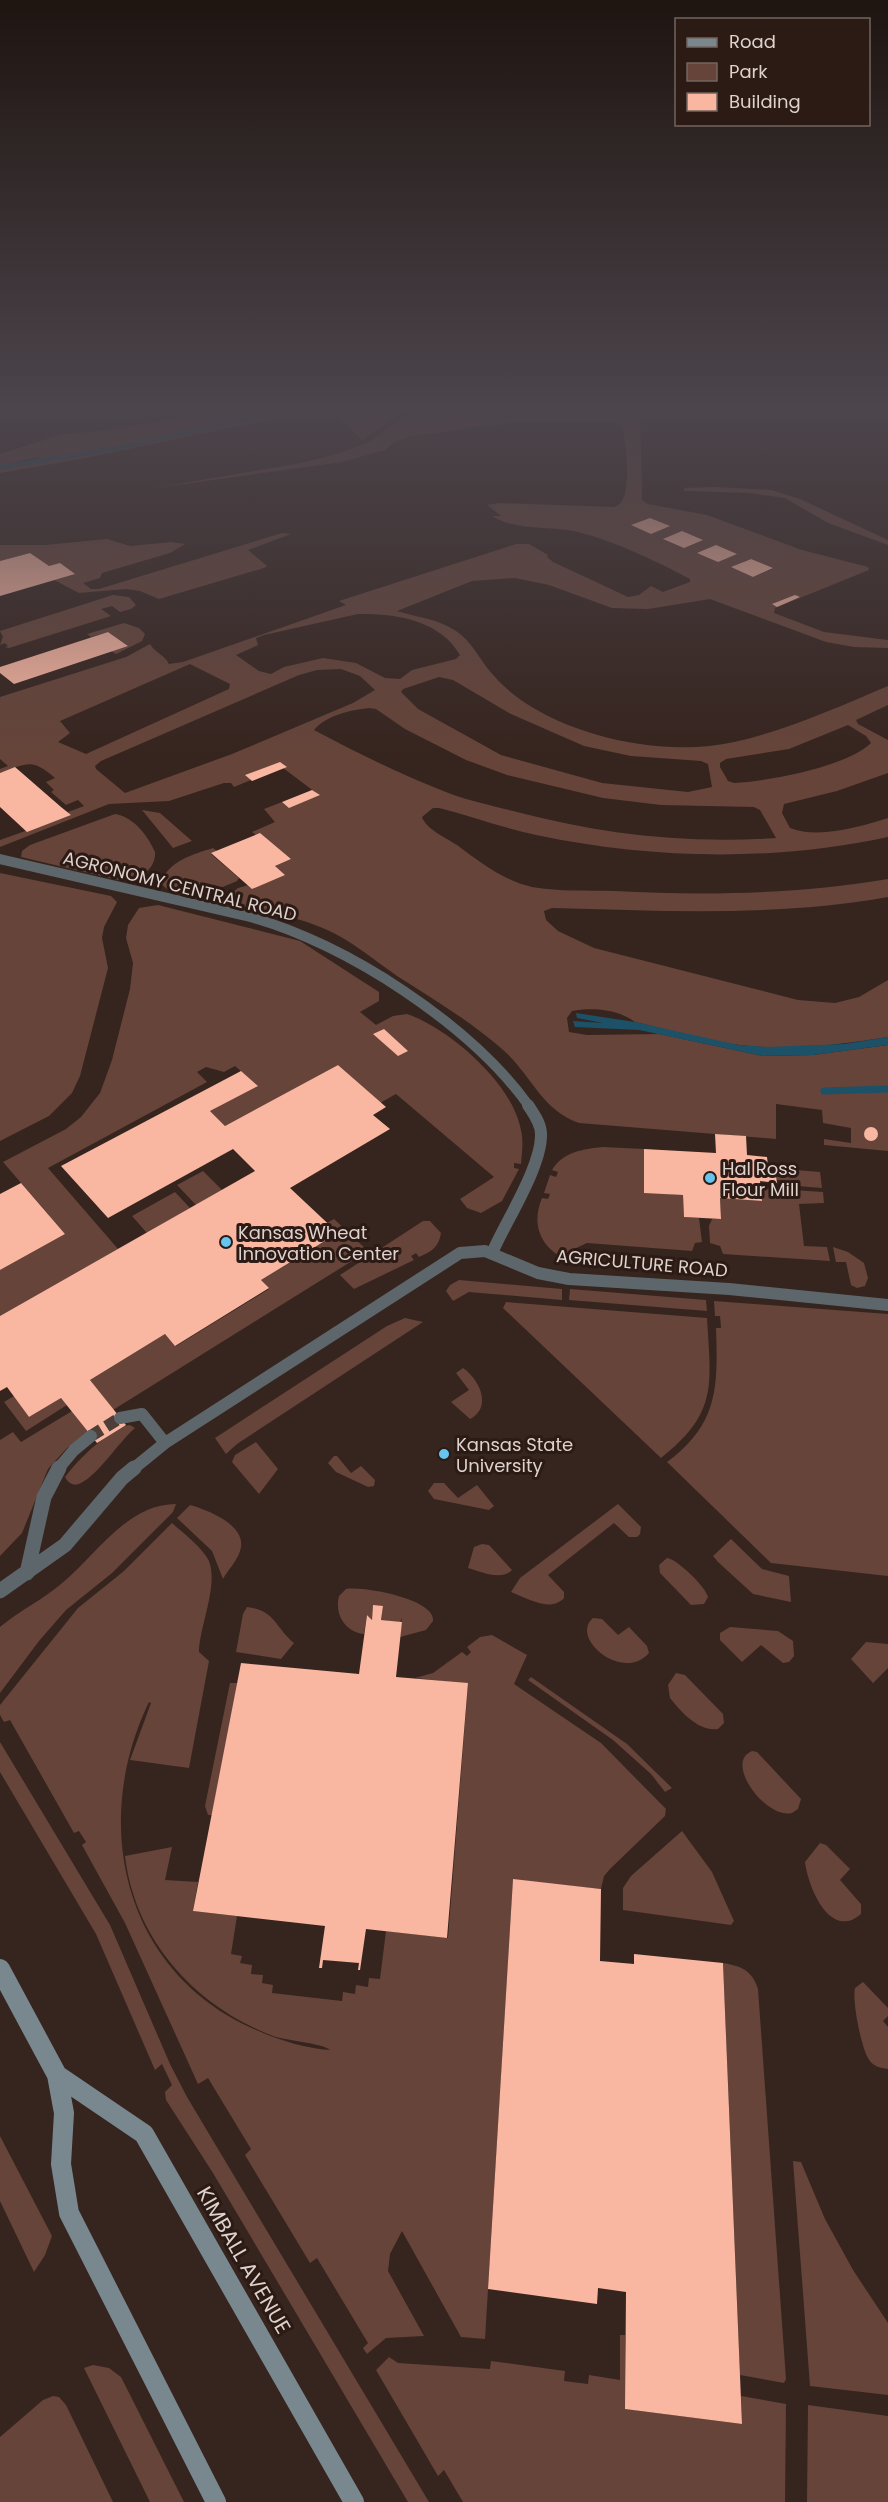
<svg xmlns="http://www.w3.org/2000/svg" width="888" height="2502" font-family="Poppins,sans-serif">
<rect width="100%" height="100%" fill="#36241e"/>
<!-- green -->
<path fill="#664439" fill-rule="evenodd" d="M 257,405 L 286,405 L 280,408 L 286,410 L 306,405 L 307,409 L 300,416 L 292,418 L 259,422 L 85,458 L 0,473 L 0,469 L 22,466 L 43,456 L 0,465 L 0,454 L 63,434 L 101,431 Z
M 326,405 L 413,405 L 362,440 Z
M 423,405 L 483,405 L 488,415 L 494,417 L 582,414 L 594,411 L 592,405 L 640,405 L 642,500 L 648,504 L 707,515 L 802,550 L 868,567 L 869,570 L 775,608 L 774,613 L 824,632 L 888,640 L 888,648 L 854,647 L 826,642 L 710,599 L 648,609 L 612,608 L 549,585 L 515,578 L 472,581 L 397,611 C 418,618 437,618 456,631 C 471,641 478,656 488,669 C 498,681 508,691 521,700 C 577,739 668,757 734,742 C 788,730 838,707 888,686 L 888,705 L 856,720 L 858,724 L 888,740 L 888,773 L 837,791 L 784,804 L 782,813 L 790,828 C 819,839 859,827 888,818 L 888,837 C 773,862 650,859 536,835 C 503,828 471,816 439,808 L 433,808 L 422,817 C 426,829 446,838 457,845 C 480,862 504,881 532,887 C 560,892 587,890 615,891 C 707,896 797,894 888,879 L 888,897 C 776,917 665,911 552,908 L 544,911 L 546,920 L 558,931 L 594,948 L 798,1000 L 835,1003 L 859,997 L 888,980 L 888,1037 C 839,1045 789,1051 740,1045 C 704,1041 669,1030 635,1022 C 618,1009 592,1007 572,1011 L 567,1018 L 569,1032 L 587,1035 L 659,1034 L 763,1056 L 813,1055 L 888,1045 L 888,1151 L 824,1145 L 824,1139 L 851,1143 L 851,1128 L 823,1123 L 822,1110 L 776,1104 L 776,1139 L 579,1123 C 541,1110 531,1074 502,1049 C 470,1021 433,999 397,976 C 374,960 351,940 325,929 C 295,916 263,911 232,904 L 227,897 L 238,888 L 284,875 L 275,866 L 291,859 L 260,834 L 256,835 L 252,832 L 275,822 L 264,809 L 282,802 L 289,807 L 319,795 L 283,768 L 246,775 L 251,780 L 234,787 L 231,783 L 224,783 L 169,801 L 109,804 L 0,847 L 0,840 L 70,815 L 68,812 L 84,806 L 78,800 L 66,805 L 51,792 L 54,790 L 46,782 L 55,778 C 32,758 28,763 0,773 L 0,769 L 8,766 L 0,759 L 0,697 L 126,657 L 150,644 C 155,653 164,654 169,664 L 183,662 L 346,605 L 339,601 L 516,544 L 529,544 L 548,555 L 547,557 L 553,562 L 628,597 L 639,595 L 651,586 L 663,592 L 690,582 L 690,579 C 654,560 617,542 578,532 C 549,525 519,532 492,516 L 501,516 L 487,505 L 499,503 L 614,507 L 620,504 C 632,489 626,444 622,425 L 618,423 L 530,421 L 483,426 L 414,436 L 395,441 L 385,450 L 342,462 L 155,488 L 301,463 L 340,453 L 369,442 ZM 750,559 L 772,568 L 772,569 L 753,577 L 732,567 ZM 358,614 C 395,613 440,620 460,655 L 456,659 L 412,670 L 400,679 L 385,678 L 356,663 L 323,658 L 284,667 L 271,674 L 259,671 L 236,655 L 258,645 L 256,638 L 264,635 ZM 190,664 L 230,684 L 229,689 L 86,754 L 58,742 L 70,733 L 60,721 ZM 341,669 L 360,676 L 375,690 L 353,703 L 232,754 L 125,793 L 96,769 L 95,766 L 101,761 L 299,675 L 317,670 ZM 439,677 L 453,680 L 511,714 L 584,746 L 631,756 L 701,761 L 708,764 L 712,787 L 688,792 L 602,783 L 501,755 L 418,709 L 401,692 L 403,689 ZM 369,708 L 376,709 L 405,729 L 466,760 L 507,775 L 603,798 L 661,805 L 754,807 L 760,810 L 776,838 C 683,844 599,834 509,810 C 490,805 470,801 451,794 C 404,776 359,754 314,730 C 327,715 350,710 369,708 ZM 848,725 L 866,736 L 871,743 C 846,767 769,781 734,783 L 728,781 L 720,767 L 720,763 L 726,759 L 789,749 Z
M 715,487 L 771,490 L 800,499 L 888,540 L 888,545 L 828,523 L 785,498 L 749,493 L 690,491 L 684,491 L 684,488 Z
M 282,533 L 291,534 L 248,550 L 267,566 L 264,568 L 159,599 L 140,591 L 126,589 L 79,593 L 54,580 L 74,574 L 34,571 L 48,566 L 30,553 L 0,561 L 0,545 L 45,545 L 107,539 L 130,546 L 171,542 L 185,544 L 170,553 L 102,573 L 100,578 L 83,583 L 91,589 L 99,589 Z
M 113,595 L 129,597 L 136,605 L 131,609 L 120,612 L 112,606 L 101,609 L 111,616 L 9,648 L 5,647 L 8,646 L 5,643 L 0,645 L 3,637 L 0,631 Z
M 124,623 L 139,628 L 145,634 L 142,641 L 116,654 L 111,651 L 127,645 L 108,632 L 91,637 L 87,634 Z
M 142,810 L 160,813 L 192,841 L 173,848 Z
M 115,814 C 134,817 148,836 155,852 C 156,870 139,879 123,881 L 21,857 L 22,851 L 30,845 Z
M 213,848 L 217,851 L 211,854 L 239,878 L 237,881 C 216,890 180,907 161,883 C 168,861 194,854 213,848 Z
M 0,873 L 111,896 L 117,902 L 104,927 L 102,938 L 108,968 L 80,1076 L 72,1093 L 49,1116 L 0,1141 Z
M 158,905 L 300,941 L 379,992 L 379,1001 L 360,1012 L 376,1025 L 393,1016 L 407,1014 C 450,1029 510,1082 520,1126 C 524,1139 522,1151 521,1164 L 514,1163 L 514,1168 L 519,1169 L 502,1201 L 481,1213 L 467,1208 L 460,1199 L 494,1177 L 396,1094 L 380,1103 L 338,1065 L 225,1126 L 210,1111 L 257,1085 L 235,1066 L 224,1072 L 206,1067 L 197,1072 L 207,1082 L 48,1168 L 118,1249 L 0,1316 L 0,1270 L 65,1234 L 3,1162 L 66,1129 L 81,1117 L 100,1093 L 112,1060 L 130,989 L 133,963 L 126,938 L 128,925 L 139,908 Z
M 603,1147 L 644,1149 L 644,1192 L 683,1195 L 684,1217 L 699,1218 L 702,1242 L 695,1243 L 692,1251 L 587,1243 L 572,1250 L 567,1260 C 540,1248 531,1224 542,1198 L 548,1199 L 550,1194 L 544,1193 L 550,1175 L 556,1177 L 558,1172 L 552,1170 C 563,1152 583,1149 603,1147 Z
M 784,1169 L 820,1172 L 822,1188 L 785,1185 L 785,1180 L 777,1180 L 777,1177 L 785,1177 Z
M 203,1171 L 222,1190 L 196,1205 L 177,1185 Z
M 761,1188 L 823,1192 L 824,1203 L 799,1204 L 804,1246 L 827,1247 L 830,1261 L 723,1254 L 720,1246 L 710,1243 L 709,1226 L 712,1219 L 721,1219 L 720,1198 L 762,1201 Z
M 175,1192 L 190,1208 L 147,1233 L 132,1216 Z
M 334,1219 L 368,1251 L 113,1410 L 90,1380 L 165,1334 L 176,1346 L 269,1289 L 261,1280 L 337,1234 L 327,1223 Z
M 423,1221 L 430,1221 L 441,1233 C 439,1247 431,1252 419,1257 L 416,1253 L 411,1256 L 414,1260 L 354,1289 L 340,1275 Z
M 833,1247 L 848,1252 L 864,1263 L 868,1278 L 865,1286 L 857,1288 L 851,1285 L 846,1262 L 836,1262 Z
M 459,1280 L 562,1289 L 562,1300 L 469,1292 L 453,1301 L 446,1291 L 450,1285 Z
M 570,1289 L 706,1300 L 707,1311 L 569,1300 Z
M 714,1301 L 888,1314 L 888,1576 L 771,1563 L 667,1462 C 718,1424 718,1388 716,1328 L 721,1328 L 720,1316 L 715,1316 Z
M 506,1302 L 707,1318 C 711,1385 718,1413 661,1458 L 503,1308 Z
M 405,1318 L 423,1322 L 237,1444 L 226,1454 L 215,1438 L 387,1326 Z
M 463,1368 C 479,1379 493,1407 470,1419 L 451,1402 L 469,1390 L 456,1373 Z
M 14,1396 L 29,1417 L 61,1398 L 67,1405 L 26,1431 L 4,1402 Z
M 72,1411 L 89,1433 L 67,1448 L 48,1469 L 22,1533 L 0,1556 L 0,1440 L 13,1432 L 21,1442 Z
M 123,1426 L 130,1425 L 135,1428 C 118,1443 99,1474 81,1483 C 74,1487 68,1483 65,1477 C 82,1455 99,1440 123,1426 Z
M 256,1442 L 278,1469 L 259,1494 L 232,1462 L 235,1455 Z
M 334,1456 L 337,1456 L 351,1473 L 361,1466 L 375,1480 L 374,1486 L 368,1487 L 336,1472 L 328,1463 Z
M 434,1483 L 444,1483 L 458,1498 L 477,1485 L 494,1506 L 489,1510 L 434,1499 L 428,1491 Z
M 176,1504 L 173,1512 L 112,1573 L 66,1610 L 39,1641 L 0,1693 L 0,1627 C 19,1611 42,1600 61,1584 C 96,1556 126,1504 176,1504 Z
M 618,1504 L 641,1527 L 640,1534 L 637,1537 L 629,1537 L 614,1523 L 548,1575 L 564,1592 L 564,1598 C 550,1613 527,1598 511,1592 L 520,1578 Z
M 190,1505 C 208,1510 249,1526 240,1551 C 237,1561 228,1570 223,1579 L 212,1551 L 177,1518 Z
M 172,1523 C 183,1533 197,1543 206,1556 C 222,1578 199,1626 199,1652 L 209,1661 L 189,1768 L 130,1760 L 151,1703 L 149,1702 C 92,1819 121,1963 243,2024 C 270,2037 300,2048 330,2050 C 322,2043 287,2041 273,2036 C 195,2006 135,1940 125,1856 L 172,1847 L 165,1880 L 198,1882 L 193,1911 L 237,1916 L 231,1954 L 242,1956 L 240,1963 L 252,1965 L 251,1974 L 263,1975 L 262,1983 L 273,1985 L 272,1993 L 342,2001 L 343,1992 L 355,1994 L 356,1985 L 368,1987 L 369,1978 L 380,1979 L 386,1931 L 448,1938 L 468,1684 L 415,1678 L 433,1673 L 462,1652 L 467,1656 L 471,1652 L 467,1647 L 480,1637 L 492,1635 L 527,1655 L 514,1684 L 601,1743 L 666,1809 L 665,1816 L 610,1869 L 604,1876 L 601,1889 L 513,1880 L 485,2339 L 461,2337 L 402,2231 L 390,2254 L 388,2271 L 424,2336 L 386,2338 L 367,2354 L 363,2348 L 368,2343 L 317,2258 L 310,2263 L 245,2155 L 251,2149 L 208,2078 L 198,2084 L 125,1923 L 82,1845 L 86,1842 L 79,1831 L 74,1833 L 10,1720 L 4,1722 L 0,1715 L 0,1705 L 78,1608 L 124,1571 Z
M 731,1539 L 762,1569 L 789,1576 L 791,1602 L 753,1594 L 718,1562 L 713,1556 Z
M 482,1544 L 489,1545 L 512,1570 C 501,1581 482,1572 468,1568 L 474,1547 Z
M 667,1558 C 677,1559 706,1587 708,1597 L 704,1604 L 691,1605 L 660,1573 L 659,1565 Z
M 346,1589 C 363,1586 436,1599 433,1621 L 426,1630 L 400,1637 L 402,1618 L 400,1622 L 381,1620 L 383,1606 L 373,1606 L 372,1620 L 367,1615 L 364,1634 C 346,1632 334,1615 339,1596 Z
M 247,1607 C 275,1610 275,1627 294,1643 L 281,1659 L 236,1652 L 243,1614 Z
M 593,1618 L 602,1619 L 618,1635 L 629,1627 L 647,1646 L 649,1653 C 623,1683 569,1638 593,1618 Z
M 730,1627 L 778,1631 L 793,1641 L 794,1656 L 789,1662 L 783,1663 L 761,1645 L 742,1662 L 720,1640 L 720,1633 Z
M 866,1642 L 888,1644 L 888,1668 L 873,1683 L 851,1659 Z
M 676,1673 L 685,1675 L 723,1714 L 724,1723 L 718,1729 C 699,1732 681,1712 670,1698 L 668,1685 Z
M 531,1677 L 627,1744 L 672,1788 L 665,1792 L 651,1774 L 613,1740 L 528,1680 Z
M 230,1683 L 238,1683 L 212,1815 L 208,1815 L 205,1806 Z
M 0,1742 L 110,1925 L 170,2064 L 187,2097 L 429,2502 L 408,2502 L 213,2173 L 166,2100 L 165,2092 L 172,2085 L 162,2064 L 155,2070 L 96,1934 L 0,1772 Z
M 752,1751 L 757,1752 L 801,1799 L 798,1809 L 792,1813 C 767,1820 723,1763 752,1751 Z
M 682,1831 L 712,1872 L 734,1921 L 731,1925 L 623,1910 L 623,1888 L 631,1876 Z
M 820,1843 L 826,1845 L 850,1869 L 840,1880 L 861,1904 L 861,1914 C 830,1941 808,1887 805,1862 Z
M 723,1963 C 741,1966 752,1970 758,1989 L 786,2379 L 784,2383 L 740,2375 Z
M 863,1982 L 888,2008 L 888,2016 L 883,2021 L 888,2027 L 888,2069 C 880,2068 872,2066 868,2058 C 861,2046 852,2001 855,1988 Z
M 0,2136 L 52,2236 L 45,2255 L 34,2272 L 0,2201 Z
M 793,2161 L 801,2162 L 825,2219 L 853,2270 L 888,2323 L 888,2395 L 810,2386 Z
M 620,2335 L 625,2335 L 626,2409 L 742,2424 L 741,2396 L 786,2404 L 785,2502 L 463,2502 L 444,2470 L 438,2476 L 376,2370 L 389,2357 L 398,2363 L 490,2369 L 491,2361 L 565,2371 L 564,2381 L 588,2384 L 589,2375 L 620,2380 Z
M 93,2365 L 109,2368 L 121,2377 L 184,2502 L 150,2502 L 84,2368 Z
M 53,2396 L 59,2397 L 66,2405 L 113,2502 L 0,2502 L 0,2437 L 43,2400 Z
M 808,2405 L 888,2416 L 888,2502 L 807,2502 Z"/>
<!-- water -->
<path fill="#1c5168" d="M 576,1013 L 635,1022 L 738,1045 L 768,1047 L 844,1044 L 888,1037 L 888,1045 L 813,1055 L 763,1056 L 639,1030 L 575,1027 L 573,1021 L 603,1023 L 577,1018 Z"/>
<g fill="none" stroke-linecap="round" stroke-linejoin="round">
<!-- stream-far1 -->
<path stroke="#1c5168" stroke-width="4.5" d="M 0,467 L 114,449 L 272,413 L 293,405"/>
<!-- stream -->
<path stroke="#1c5168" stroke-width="7" d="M 824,1091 L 888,1089"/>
</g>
<!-- building -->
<path fill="#f9b6a1" d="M 650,518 L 670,526 L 651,534 L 631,525 Z
M 682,531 L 703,540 L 684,548 L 663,539 Z
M 716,545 L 737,554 L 718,562 L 697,553 Z
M 30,553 L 49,566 L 60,563 L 75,574 L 0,596 L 0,561 Z
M 751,559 L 773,568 L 753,577 L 731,567 Z
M 795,595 L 800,597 L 777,607 L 772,604 Z
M 108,632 L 128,646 L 14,684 L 0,673 L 0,667 Z
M 280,762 L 287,767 L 252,781 L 245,775 Z
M 15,767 L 61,807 L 71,815 L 27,832 L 0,807 L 0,773 Z
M 312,790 L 320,795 L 289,808 L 282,802 Z
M 260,833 L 291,859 L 275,866 L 285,875 L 252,889 L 211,853 Z
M 384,1029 L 408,1051 L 398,1056 L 373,1034 Z
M 338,1065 L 386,1107 L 373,1115 L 390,1129 L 290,1188 L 338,1233 L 261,1280 L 269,1288 L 175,1346 L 165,1334 L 90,1380 L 126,1425 L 97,1443 L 61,1398 L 29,1417 L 7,1387 L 0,1391 L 0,1316 L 255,1171 L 233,1149 L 108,1218 L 61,1166 L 241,1071 L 258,1086 L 210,1111 L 225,1126 Z
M864 1134a7 7 0 1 1 14 0a7 7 0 1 1-14 0Z
M 715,1134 L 746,1136 L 747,1155 L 767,1157 L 769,1175 L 776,1175 L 777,1183 L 760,1181 L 762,1201 L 720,1198 L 721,1219 L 684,1217 L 683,1195 L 644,1193 L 644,1149 L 716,1153 Z
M 21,1183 L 65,1234 L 0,1270 L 0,1194 Z
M 373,1605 L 383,1606 L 381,1620 L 402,1622 L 396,1677 L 468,1683 L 447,1938 L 366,1929 L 360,1970 L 358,1970 L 359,1963 L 323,1960 L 322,1968 L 319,1968 L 325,1926 L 193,1911 L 241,1663 L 359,1674 L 367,1615 L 372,1620 Z
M 513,1879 L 601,1889 L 600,1961 L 634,1964 L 634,1954 L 723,1963 L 742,2424 L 625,2409 L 626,2292 L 598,2288 L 597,2304 L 488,2289 Z"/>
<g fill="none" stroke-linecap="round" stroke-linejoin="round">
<!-- minor-tunnel -->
<path stroke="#4f3e38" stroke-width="12" stroke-dasharray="12 6" stroke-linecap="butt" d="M 91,1436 L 120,1418"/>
<!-- minor-far2 -->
<path stroke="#5d666a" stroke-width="10" d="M 0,859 L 250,917 C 346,943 471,1025 529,1106"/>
<!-- minor-far1 -->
<path stroke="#5d666a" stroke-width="12" d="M 493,1251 C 506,1221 542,1166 541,1134 C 541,1123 533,1113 528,1105
M 120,1418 L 142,1414 L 165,1443
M 58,1469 L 74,1450 L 91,1436
M 133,1469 L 165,1443 L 460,1253 L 485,1251 L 538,1273 L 569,1279 L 729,1289 L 888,1305"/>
<!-- minor -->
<path stroke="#5d666a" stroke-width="15" d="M 27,1573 L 44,1497 L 59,1468
M 0,1591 L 65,1545 L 122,1478 L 134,1468"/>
<!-- secondary -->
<path stroke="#79888f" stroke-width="20" d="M 0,1969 L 57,2075 L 64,2113 L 61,2164 L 69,2213 L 216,2502
M 57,2075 L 144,2134 L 354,2502"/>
</g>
<!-- sky -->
<linearGradient id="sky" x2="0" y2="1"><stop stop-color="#1e1410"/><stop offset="0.54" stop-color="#4c454c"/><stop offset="1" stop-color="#4c454c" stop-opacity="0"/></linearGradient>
<rect width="888" height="756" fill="url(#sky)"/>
<!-- markers -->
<g fill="#65c5ee" stroke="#2c1a15" stroke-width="2">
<circle cx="710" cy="1178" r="6"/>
<circle cx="226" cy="1242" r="6"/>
<circle cx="444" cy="1454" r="6"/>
</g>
<g text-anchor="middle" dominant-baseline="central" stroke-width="6" stroke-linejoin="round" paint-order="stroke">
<!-- street labels -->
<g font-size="18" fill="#ded2ce" stroke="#2c1a15">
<text transform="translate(180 886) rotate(14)">AGRONOMY CENTRAL ROAD</text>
<text transform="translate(642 1263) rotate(5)">AGRICULTURE ROAD</text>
</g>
<!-- poi labels -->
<g font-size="18" fill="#ded2ce" stroke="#2c1a15" text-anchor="start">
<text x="722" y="1168">Hal Ross<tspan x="722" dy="21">Flour Mill</tspan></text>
<text x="238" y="1232">Kansas Wheat<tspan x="238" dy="21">Innovation Center</tspan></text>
<text x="456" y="1444">Kansas State<tspan x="456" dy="21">University</tspan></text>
</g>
<!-- near-street labels -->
<g font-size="21" fill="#ded2ce" stroke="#2c1a15">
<text transform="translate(244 2260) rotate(60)">KIMBALL AVENUE</text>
</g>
</g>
<!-- legend -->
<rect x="675" y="18" width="195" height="108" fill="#2c1a15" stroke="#73645f" stroke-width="1.5"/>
<rect x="687" y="38" width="30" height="9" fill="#79888f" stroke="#73645f" stroke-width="1.5"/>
<text x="729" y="48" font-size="18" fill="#ded2ce">Road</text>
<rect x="687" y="63" width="30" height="18" fill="#664439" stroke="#73645f" stroke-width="1.5"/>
<text x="729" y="78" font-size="18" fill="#ded2ce">Park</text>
<rect x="687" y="93" width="30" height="18" fill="#f9b6a1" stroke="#73645f" stroke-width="1.5"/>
<text x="729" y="108" font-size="18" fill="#ded2ce">Building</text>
</svg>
